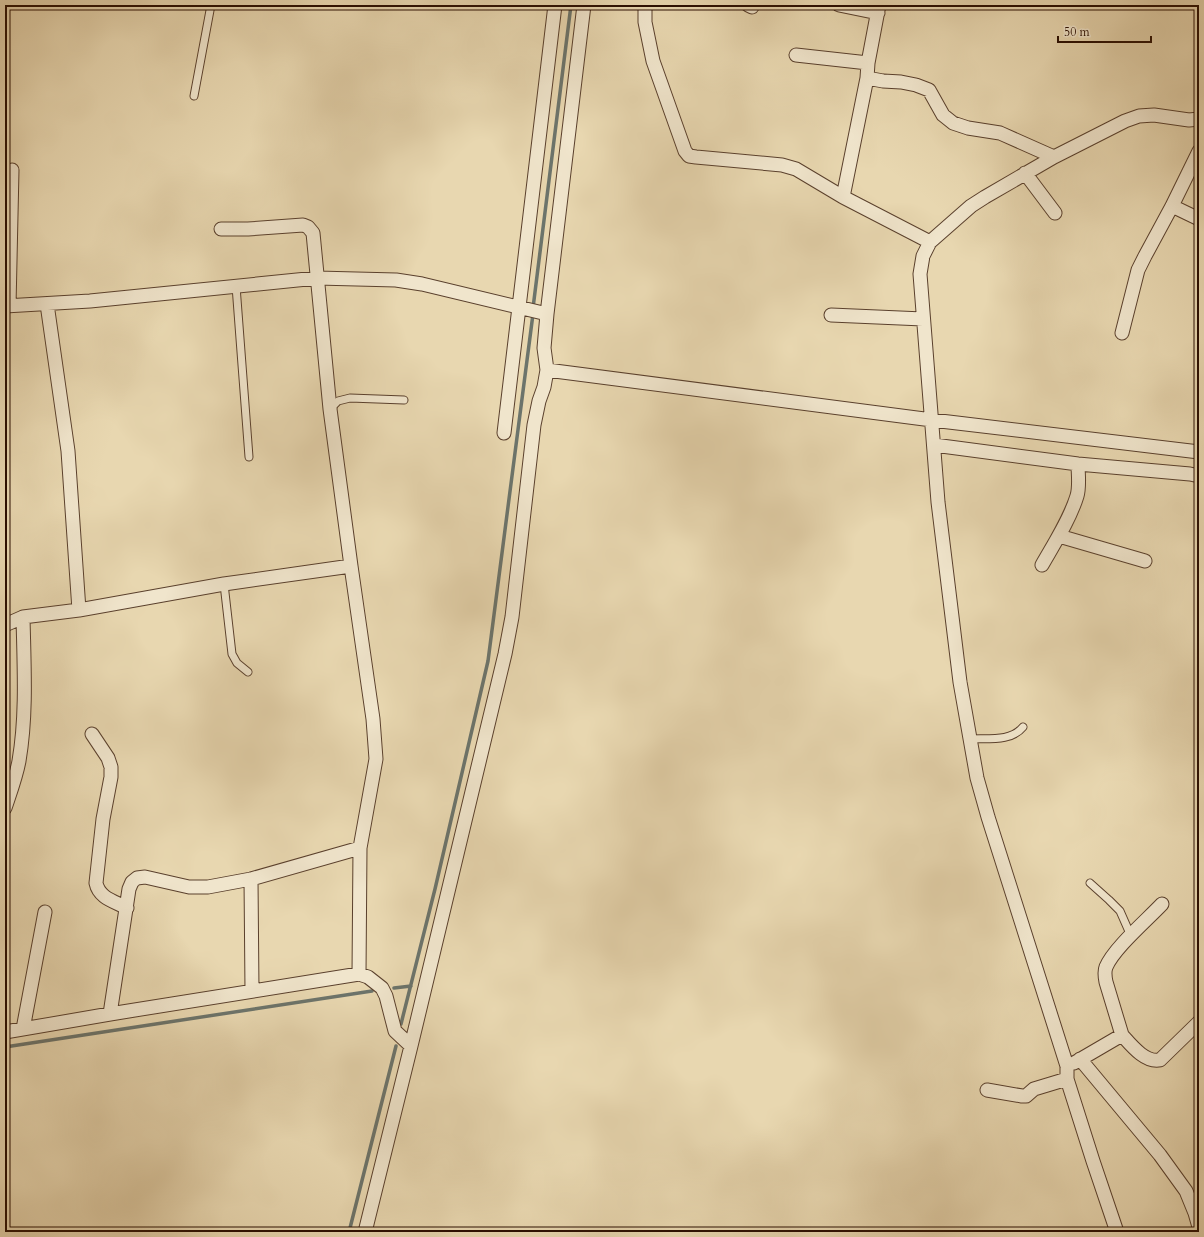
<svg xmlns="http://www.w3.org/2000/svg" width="1204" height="1237" font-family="Cardo,serif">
<rect width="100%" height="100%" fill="#e8d7b0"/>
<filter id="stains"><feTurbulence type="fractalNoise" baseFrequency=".005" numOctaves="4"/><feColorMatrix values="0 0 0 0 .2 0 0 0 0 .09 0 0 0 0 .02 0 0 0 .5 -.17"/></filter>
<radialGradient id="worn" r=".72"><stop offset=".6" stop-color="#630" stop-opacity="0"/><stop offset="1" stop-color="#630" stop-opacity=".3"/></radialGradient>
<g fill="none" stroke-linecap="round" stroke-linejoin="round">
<!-- stream -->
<path stroke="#6c746b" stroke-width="3.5" d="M 533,308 L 571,5
M 394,988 L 411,986
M 401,1024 L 435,889 L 488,661 L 533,314
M 5,1047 L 372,991
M 349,1232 L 396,1046"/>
<defs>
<path id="lane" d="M 194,96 L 211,5
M 236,286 L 249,457
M 330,409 L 338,401 L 350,398 L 404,400
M 224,584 L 232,654 L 237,663 L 248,672
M 970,739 C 988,738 1011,742 1023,727
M 1090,883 L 1109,900 L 1120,911 L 1131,936"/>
<path id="street" d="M 645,5 L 645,22 L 653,61 L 685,151 L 689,156 L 696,157 L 782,165 L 796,169 L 843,197
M 748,5 L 752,7
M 839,5 L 878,13
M 879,5 L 868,63 L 867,78 L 843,197 L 930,242 L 971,206 L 985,197 L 1054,157 L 1125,121 L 1139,116 L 1154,115 L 1189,120 L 1199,119
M 796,55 L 868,63
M 867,78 L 883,81 L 901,82 L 916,85 L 929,90 L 943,115 L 953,123 L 968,128 L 1000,133 L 1054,157
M 1025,173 L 1055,213
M 1172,206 L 1199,219
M 221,229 L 248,229 L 303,225 L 308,227 L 313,233 L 330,409 L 351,566
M 930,242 L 923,256 L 920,274 L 938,502 L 960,682 L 977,778 L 988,817 L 1067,1066 L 1067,1079 L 1093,1161 L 1117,1232
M 5,306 L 90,301 L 317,278 L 396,280 L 422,284 L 547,314
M 9,306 L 12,170
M 831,315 L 923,319
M 1122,333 L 1138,270 L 1145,256 L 1172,206 L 1199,151
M 547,370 L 932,420 L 1199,452
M 504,433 L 555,5
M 934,445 L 1078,464 L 1190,474 L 1199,476
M 1059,536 L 1145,561
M 1042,565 C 1054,544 1070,519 1077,496 C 1080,486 1078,474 1078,464
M 79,610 L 224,584 L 351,566 L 373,719 L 376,759 L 360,848 L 359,974
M 5,625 L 23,617 L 79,610 L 68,451 L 47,304
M 92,734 L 108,758 L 111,767 L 111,777 L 103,819 L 96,883 C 99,898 114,901 127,908
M 5,808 C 10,793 16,777 19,761 C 27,714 24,665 23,617
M 251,879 L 252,991
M 110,1014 L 129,889 L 132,882 L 137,878 L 145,877 L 189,887 L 208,887 L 251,879 L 360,848
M 23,1029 L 45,912
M 5,1032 L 110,1014 L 359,974 L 368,977 L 382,988 L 386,996 L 395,1031 L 411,1046
M 1122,1035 L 1106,982 C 1105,977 1104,972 1106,967 C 1114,948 1147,920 1162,904
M 1080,1059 L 1160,1155 L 1186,1191 L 1195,1213 L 1199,1227
M 1074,1063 L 1122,1035 C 1131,1045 1145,1063 1160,1060 L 1199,1022
M 987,1090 L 1022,1096 L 1026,1096 L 1034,1089 L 1067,1079
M 365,1232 L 411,1046 L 505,654 L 512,617 L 534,425 L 539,401 L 544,387 L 547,370 L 544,348 L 547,314 L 584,5"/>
</defs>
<!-- lane casing -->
<use href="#lane" stroke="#5a402d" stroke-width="9"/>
<!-- street casing -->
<use href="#street" stroke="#5a402d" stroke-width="15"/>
<!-- lane -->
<use href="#lane" stroke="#f0e5cc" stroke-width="7"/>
<!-- street -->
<use href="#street" stroke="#f0e5cc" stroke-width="13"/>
</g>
<!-- margin -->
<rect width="1204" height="1237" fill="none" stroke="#e8d7b0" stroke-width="20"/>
<rect x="6" y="6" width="1192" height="1225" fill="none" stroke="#2a0e01" stroke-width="2"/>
<rect x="10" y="10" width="1184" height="1217" fill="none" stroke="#2a0e01"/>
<!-- scale -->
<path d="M1058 36v6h93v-6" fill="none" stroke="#2a0e01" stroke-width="2"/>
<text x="1064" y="36" font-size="12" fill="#2a0e01" stroke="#f0e5cc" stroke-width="3" paint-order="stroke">50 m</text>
<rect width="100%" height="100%" filter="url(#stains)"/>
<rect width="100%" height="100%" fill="url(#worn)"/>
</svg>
